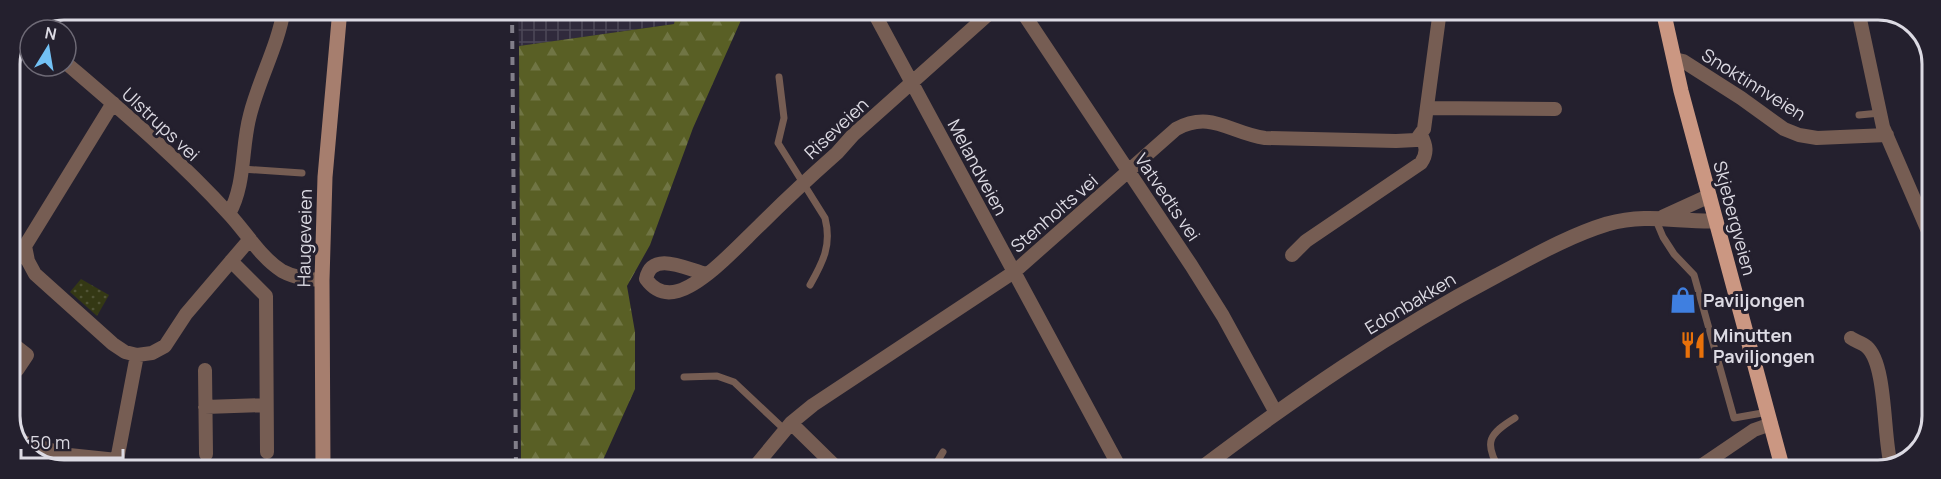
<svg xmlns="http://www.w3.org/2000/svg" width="1941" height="479" font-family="Manrope,sans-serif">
<defs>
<pattern id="industrial-grid" width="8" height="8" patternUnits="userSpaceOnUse" patternTransform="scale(1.5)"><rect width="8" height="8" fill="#302a3c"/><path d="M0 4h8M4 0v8" fill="none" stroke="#4d4858"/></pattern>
<pattern id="grass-tufts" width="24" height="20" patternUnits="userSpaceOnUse" patternTransform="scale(1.5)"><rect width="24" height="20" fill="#343814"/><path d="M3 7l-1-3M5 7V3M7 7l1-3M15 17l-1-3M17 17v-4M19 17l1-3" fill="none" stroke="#515436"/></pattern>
<pattern id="forest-firs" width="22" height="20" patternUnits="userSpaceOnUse" patternTransform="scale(1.5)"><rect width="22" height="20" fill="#595f25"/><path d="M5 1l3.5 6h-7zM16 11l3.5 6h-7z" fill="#707544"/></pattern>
<pattern id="park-dots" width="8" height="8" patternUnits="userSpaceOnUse" patternTransform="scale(1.5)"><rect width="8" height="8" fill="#343814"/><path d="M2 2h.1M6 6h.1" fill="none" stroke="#515436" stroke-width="1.8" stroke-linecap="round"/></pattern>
</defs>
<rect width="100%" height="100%" fill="#24202e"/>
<!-- industrial -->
<path fill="url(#industrial-grid)" d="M 518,9 L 677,9 L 678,13 L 674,24 L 519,46 Z"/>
<!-- grass -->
<path fill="url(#grass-tufts)" d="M 43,452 L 131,469 L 53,469 L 39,461 Z"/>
<!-- forest -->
<path fill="url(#forest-firs)" d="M 677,9 L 746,9 L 693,128 L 650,245 L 627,286 L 635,332 L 635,389 L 599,469 L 521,469 L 519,46 L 674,24 Z"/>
<!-- park -->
<path fill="url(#park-dots)" d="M 81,279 L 109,295 L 97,316 L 70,292 Z"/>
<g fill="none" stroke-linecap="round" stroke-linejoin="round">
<!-- service -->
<path stroke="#765d53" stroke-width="7" d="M 779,77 L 784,118 L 778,143 L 825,218 C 832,245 823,262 810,285
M 1859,115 L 1880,113
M 242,169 L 302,173
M 1655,218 L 1663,237 L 1674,254 L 1694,275 L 1734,418 L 1768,412
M 684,377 L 717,376 L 734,382 L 785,430
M 933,469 L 943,452
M 1500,470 C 1483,442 1489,434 1515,418"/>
<!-- minor -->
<path stroke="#765d53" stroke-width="14" d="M 872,9 L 1121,470
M 1021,10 L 1191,265 L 1223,316 L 1275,411
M 1858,10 L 1883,127 L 1931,238
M 23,29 L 30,35
M 1674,59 L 1683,61 L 1741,98 L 1784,129 L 1799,135 L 1817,138 L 1887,135
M 66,63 C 122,111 179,159 229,214 C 246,232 261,258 282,271 C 295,278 308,279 322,280
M 113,103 L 25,246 L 28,261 L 35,274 L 113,344 L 125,352 L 137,355 L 152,353 L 165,346 L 186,314 L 250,239
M 1427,108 L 1555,109
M 229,214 C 246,183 241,148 250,115 C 259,79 278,46 284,9
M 1292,255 L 1306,241 L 1421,163 C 1428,153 1426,145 1421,135
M 231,261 L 266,296 L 267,452
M 9,270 L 25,246
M 706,274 C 686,269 652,250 646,279 C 654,290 664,295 678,291 C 705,283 739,245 760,225 C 785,200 811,176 837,153 L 853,135 L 993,10
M 1851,338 C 1855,341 1863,343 1867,347 C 1887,365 1883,438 1891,465
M 9,341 L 27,355 L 17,370 L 9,371
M 205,370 L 206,454
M 205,407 L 266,405
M 791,423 L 838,469
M 18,441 L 69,455 L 117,460 L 137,355
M 753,469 L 791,423 L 813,405 L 1014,272 L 1176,129 C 1211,110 1230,133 1265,138 L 1396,141 L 1416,140 L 1424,129 L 1440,10
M 1695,470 L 1754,430 L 1771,424"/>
<!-- tertiary -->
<path stroke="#765d53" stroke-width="15" d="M 1663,217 L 1709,196
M 1199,470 C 1294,398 1391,331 1496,276 C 1532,257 1568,236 1607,224 C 1648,213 1676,222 1716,221"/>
<!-- secondary -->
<path stroke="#a67e6e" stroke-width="15" d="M 323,469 L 322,280 L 325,177 L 340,9"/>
<!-- primary -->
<path stroke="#cb9782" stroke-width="15" d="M 1663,10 L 1681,91 L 1783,470"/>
<!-- rail -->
<path stroke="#817e89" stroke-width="4" stroke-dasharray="8 8" stroke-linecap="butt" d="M 512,9 L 516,469"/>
</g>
<!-- icons -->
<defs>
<symbol id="shop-bare" viewBox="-9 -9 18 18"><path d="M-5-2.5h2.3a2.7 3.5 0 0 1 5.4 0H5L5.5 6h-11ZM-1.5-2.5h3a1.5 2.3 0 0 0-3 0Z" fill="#3f7fe0" stroke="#24202e" stroke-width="2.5" paint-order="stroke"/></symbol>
<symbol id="restaurant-bare" viewBox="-9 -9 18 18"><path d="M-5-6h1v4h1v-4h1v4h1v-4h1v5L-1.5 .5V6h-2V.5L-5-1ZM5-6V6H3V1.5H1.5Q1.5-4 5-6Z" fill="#e8710a" stroke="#24202e" stroke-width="2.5" paint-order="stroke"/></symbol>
</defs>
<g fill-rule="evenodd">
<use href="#shop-bare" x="1664" y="281" width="38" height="38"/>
<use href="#restaurant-bare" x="1674" y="326" width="38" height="38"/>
</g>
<g text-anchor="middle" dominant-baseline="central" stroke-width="6" stroke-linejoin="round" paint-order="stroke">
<!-- street labels -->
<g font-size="18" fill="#dcdae3" stroke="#24202e">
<text transform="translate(1754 84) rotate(32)">Snoktinnveien</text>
<text transform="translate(161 124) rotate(43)">Ulstrups vei</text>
<text transform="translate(836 128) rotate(-43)">Riseveien</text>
<text transform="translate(978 167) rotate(62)">Melandveien</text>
<text transform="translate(1168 197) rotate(56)">Vatvedts vei</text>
<text transform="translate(1054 213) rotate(-41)">Stenholts vei</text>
<text transform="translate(1735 218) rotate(75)">Skjebergveien</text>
<text transform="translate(304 238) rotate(-89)">Haugeveien</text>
<text transform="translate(1410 303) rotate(-31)">Edonbakken</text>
</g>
<!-- poi labels -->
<g font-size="18" font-weight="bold" fill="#dcdae3" stroke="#24202e" text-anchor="start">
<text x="1703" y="300">Paviljongen</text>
<text x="1713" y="335">Minutten<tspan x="1713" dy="21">Paviljongen</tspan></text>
</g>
</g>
<!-- crop -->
<path d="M0 0H1941V479H0ZM64 20H1878A44 44 0 0 1 1922 64V416A44 44 0 0 1 1878 460H64A44 44 0 0 1 20 416V64A44 44 0 0 1 64 20Z" fill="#24202e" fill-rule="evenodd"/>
<path fill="none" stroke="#dcdae3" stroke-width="3" d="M64 20H1878A44 44 0 0 1 1922 64V416A44 44 0 0 1 1878 460H64A44 44 0 0 1 20 416V64A44 44 0 0 1 64 20Z"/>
<!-- north arrow -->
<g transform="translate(48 48) rotate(11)"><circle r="28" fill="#24202e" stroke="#6e6a76" stroke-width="1.5"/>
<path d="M0-4.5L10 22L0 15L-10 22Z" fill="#72c1f5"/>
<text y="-9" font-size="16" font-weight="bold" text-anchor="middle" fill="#dcdae3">N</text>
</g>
<!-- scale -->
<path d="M21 449v9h102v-9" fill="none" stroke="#dcdae3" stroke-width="3"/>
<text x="30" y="449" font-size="18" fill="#dcdae3" stroke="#24202e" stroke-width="4.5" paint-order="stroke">50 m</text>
</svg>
